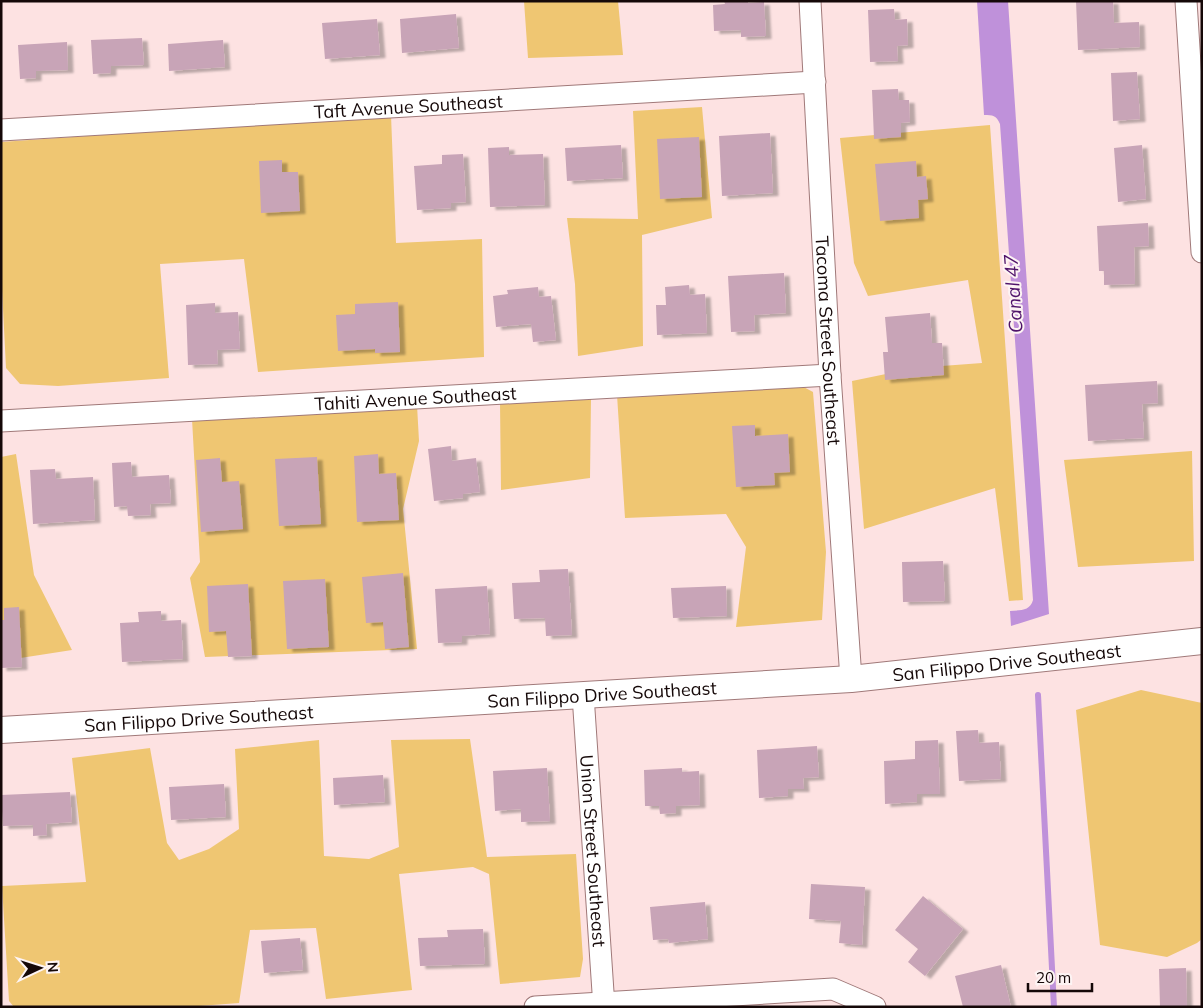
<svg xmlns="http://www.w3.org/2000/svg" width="1203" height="1008" font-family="Mulish,sans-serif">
<defs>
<filter id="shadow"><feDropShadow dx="5.5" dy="3" stdDeviation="1" flood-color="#0004"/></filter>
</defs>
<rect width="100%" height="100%" fill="#fde2e2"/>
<!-- green -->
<path fill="#efc672" d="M 524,1 L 618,1 L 623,55 L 528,58 Z
M 702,107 L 712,218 L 642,235 L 643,346 L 578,356 L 575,284 L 567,218 L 638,219 L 633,111 Z
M 391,115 L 396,243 L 482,239 L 484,357 L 258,372 L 244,259 L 160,264 L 169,378 L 58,386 L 20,384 L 6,368 L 1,269 L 1,142 Z
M 990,125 L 1023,600 L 1009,601 L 995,488 L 864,529 L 852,381 L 915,368 L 982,363 L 968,280 L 868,296 L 854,263 L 840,138 Z
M 798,384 L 813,392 L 826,552 L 822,620 L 736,627 L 746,547 L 726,514 L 625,518 L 617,395 Z
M 591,399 L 590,478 L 501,490 L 500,402 Z
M 417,405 L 419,441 L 403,509 L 417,649 L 205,657 L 190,578 L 200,562 L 192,419 Z
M 1192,451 L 1194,561 L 1078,567 L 1064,460 Z
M 16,454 L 34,575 L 72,650 L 1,661 L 1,457 Z
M 1141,690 L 1202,703 L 1202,939 L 1197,943 L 1167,957 L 1100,945 L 1076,710 Z
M 470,739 L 487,857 L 576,854 L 583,959 L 580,977 L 500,984 L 489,874 L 473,867 L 399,874 L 412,990 L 326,999 L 316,928 L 250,930 L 239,1003 L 186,1007 L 14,1007 L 9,1001 L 2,886 L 86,882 L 72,758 L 150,748 L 167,843 L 179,860 L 209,849 L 239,829 L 235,749 L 319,740 L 324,856 L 369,859 L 399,847 L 391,740 Z"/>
<!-- water -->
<path fill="#bf91da" d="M 977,1 L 1008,1 L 1049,614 L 1011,626 L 1010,611 C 1021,610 1030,611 1033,600 L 1000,124 C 996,115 993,115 984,115 Z"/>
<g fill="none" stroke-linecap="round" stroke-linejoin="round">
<!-- stream -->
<path stroke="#bf91da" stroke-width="6" d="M 1038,695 L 1054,1007"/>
</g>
<!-- building -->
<path fill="#c8a4b7" filter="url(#shadow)" d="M 724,1 L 748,1 L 748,3 L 764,2 L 766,36 L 741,37 L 741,30 L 714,31 L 713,5 L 725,4 Z
M 1076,1 L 1113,1 L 1114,23 L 1139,22 L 1140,47 L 1078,50 Z
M 894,9 L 895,20 L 907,19 L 908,45 L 897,46 L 898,61 L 870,62 L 868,10 Z
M 456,14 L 459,48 L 402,53 L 400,19 Z
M 377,19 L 380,55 L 325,59 L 322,23 Z
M 142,38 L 144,65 L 111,66 L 111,73 L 93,74 L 91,40 Z
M 223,40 L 225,67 L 169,71 L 168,44 Z
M 67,42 L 68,70 L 36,71 L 36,78 L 20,79 L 18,45 Z
M 1137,72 L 1140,119 L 1113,121 L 1111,73 Z
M 898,89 L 899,100 L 909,100 L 910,122 L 901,123 L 901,137 L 874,139 L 872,90 Z
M 770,133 L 773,193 L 722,196 L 719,136 Z
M 699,137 L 702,197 L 660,199 L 657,139 Z
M 621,145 L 623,178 L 567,181 L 565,148 Z
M 1142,145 L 1146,199 L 1118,202 L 1114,148 Z
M 509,147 L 509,155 L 543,154 L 545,205 L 490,207 L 488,148 Z
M 463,154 L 466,202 L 451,203 L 451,208 L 417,210 L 414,166 L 442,164 L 442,155 Z
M 282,160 L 282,172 L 298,172 L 300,211 L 261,213 L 259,161 Z
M 916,161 L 917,177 L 926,176 L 928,199 L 918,200 L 919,218 L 880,221 L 875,164 Z
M 1148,223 L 1149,246 L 1134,247 L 1135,284 L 1104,285 L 1104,271 L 1099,271 L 1097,226 Z
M 784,273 L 786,313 L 754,315 L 755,331 L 731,332 L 728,276 Z
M 689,285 L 690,295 L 705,294 L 707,333 L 657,335 L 656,305 L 666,305 L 665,287 Z
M 538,287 L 539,297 L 551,296 L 556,340 L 533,342 L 531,324 L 496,327 L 493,296 L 508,294 L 507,290 Z
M 398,302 L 400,352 L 375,353 L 375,349 L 338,351 L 336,315 L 355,314 L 355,304 Z
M 215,303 L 215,313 L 238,312 L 240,349 L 217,350 L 218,364 L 188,365 L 186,305 Z
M 930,313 L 932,343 L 942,343 L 944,375 L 885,380 L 883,352 L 888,352 L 885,317 Z
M 1157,381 L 1158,403 L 1142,404 L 1144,438 L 1088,441 L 1085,385 Z
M 755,425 L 755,436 L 788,434 L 790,472 L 774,473 L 775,485 L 736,487 L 732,426 Z
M 451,446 L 452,461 L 476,458 L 480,492 L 463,494 L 463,498 L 434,501 L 428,449 Z
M 378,454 L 379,474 L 396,473 L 399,520 L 357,522 L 354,456 Z
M 317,457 L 321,524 L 279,526 L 275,459 Z
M 220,458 L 222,482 L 239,481 L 243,529 L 201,532 L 196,460 Z
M 131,462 L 132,477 L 169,475 L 171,503 L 150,504 L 151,515 L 128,516 L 127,506 L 114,507 L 112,463 Z
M 55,469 L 56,479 L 93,477 L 95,520 L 33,524 L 30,470 Z
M 943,561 L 945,601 L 903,602 L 902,562 Z
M 568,569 L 572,635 L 546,636 L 545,618 L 514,619 L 512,583 L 540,582 L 539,570 Z
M 403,573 L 409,647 L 385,649 L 383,622 L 366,623 L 362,577 Z
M 325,579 L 329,647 L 287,649 L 283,581 Z
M 248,584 L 252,656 L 228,657 L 226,631 L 209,632 L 207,586 Z
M 487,586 L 490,634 L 462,636 L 462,642 L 438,643 L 435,589 Z
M 726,586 L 727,616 L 673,618 L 671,588 Z
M 19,607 L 22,667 L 1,668 L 1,620 L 4,620 L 4,608 Z
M 161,611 L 161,621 L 181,620 L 183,659 L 122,662 L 120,623 L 139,622 L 138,612 Z
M 978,730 L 979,743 L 999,742 L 1001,779 L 959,781 L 956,731 Z
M 938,740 L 940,794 L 917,794 L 917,802 L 885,804 L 884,761 L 915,759 L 915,741 Z
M 817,746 L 819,777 L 803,778 L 804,789 L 788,789 L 788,796 L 759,798 L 757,750 Z
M 547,768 L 550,821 L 521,822 L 521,809 L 495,811 L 493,771 Z
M 682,768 L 682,772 L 699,771 L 700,805 L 676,806 L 676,813 L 660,814 L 659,806 L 645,806 L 644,770 Z
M 383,775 L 385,802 L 334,805 L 333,778 Z
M 224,784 L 226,817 L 171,820 L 169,787 Z
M 70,792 L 72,822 L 46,824 L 47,835 L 33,836 L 33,825 L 3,826 L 1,795 Z
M 811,884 L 865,887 L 862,945 L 839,943 L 841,921 L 809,919 Z
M 923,896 L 963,929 L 925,976 L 908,962 L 918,949 L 895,930 Z
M 705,902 L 708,939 L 669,943 L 668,939 L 653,940 L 650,907 Z
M 483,929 L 485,964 L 420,966 L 418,938 L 448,937 L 447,930 Z
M 300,938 L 303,970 L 264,973 L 261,941 Z
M 1001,965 L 1011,1007 L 963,1007 L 955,976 Z
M 1186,968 L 1187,1007 L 1160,1007 L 1159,969 Z"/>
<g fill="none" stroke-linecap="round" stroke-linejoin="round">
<defs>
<g id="minor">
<path id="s1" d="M 810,1 L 830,375 L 851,679"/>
<path d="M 1186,1 L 1202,252"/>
<path id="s2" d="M 1,130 L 815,82"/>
<path id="s3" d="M 1,421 L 830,375"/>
<path id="s4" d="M 583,695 L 604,1007"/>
<path d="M 535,1007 L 833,989 L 875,1007"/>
</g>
<g id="tertiary">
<path id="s5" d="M 1,730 L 851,679 L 1202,641"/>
</g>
</defs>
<!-- minor casing -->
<use href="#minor" stroke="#a07979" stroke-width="23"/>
<!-- tertiary casing -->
<use href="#tertiary" stroke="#a07979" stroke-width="28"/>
<!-- minor -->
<use href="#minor" stroke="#fff" stroke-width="21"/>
<!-- tertiary -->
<use href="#tertiary" stroke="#fff" stroke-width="26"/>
</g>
<g text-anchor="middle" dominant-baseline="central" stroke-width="4" stroke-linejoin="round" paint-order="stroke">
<!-- street labels -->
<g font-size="18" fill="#150808" stroke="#fdf4f4">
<text stroke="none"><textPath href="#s2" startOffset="408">Taft Avenue Southeast</textPath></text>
<text stroke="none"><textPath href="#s1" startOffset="340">Tacoma Street Southeast</textPath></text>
<text stroke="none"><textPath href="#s3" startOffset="415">Tahiti Avenue Southeast</textPath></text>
<text stroke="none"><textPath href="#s5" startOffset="1008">San Filippo Drive Southeast</textPath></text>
<text stroke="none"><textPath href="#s5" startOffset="602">San Filippo Drive Southeast</textPath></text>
<text stroke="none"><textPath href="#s5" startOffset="198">San Filippo Drive Southeast</textPath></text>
<text stroke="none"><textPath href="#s4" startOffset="156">Union Street Southeast</textPath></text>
</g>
<!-- water labels -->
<g font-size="19" font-style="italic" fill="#4f136a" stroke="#fdf4f4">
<text transform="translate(1013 294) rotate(-94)">Canal 47</text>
</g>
</g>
<!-- border -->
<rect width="1203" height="1008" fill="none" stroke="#150808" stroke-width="5"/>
<!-- north arrow -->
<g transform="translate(40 968) rotate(86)" stroke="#fdf4f4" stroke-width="4" paint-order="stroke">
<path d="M0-4L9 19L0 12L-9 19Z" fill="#150808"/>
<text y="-8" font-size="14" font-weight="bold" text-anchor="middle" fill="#150808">N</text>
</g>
<!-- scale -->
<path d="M1028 983v8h64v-8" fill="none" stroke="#150808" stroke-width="2.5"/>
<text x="1036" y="983" font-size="15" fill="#150808" stroke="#fdf4f4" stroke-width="4" paint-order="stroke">20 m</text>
</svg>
